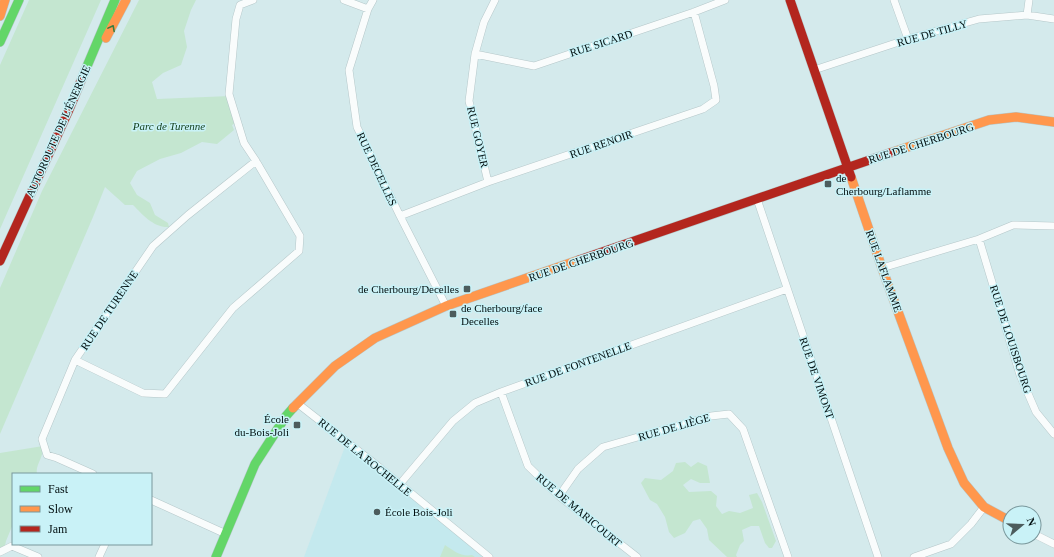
<svg xmlns="http://www.w3.org/2000/svg" width="1054" height="557" font-family="Georgia,serif">
<rect width="100%" height="100%" fill="#d4eaec"/>
<!-- built -->
<path fill="#c4e9ee" d="M 347,441 L 489,557 L 304,557 Z"/>
<!-- green -->
<path fill="#c4e6d0" d="M 29,0 L 101,0 L 0,229 L 0,65 Z
M 139,0 L 196,0 L 191,10 L 184,31 L 187,47 L 181,65 L 163,73 L 152,82 L 157,99 L 230,96 L 238,122 L 232,125 L 234,130 L 217,144 L 202,142 L 181,153 L 160,159 L 137,171 L 130,183 L 137,195 L 150,203 L 155,215 L 168,223 L 169,227 C 154,228 143,215 133,205 L 125,205 L 105,187 L 93,217 L 0,434 L 0,288 L 42,191 Z
M 43,446 C 44,457 35,465 37,474 L 13,474 L 13,524 L 6,541 L 4,550 L 0,552 L 0,453 Z
M 685,462 L 691,467 L 698,462 L 707,466 L 710,483 L 700,483 L 691,479 L 683,485 L 689,492 L 711,491 L 717,496 L 716,506 L 722,514 L 729,511 L 740,513 L 753,508 L 749,495 L 757,493 L 762,502 L 776,541 L 772,548 L 769,548 L 765,543 L 759,526 L 751,526 L 742,530 L 744,541 L 740,545 L 736,555 L 737,557 L 727,557 L 709,540 L 707,529 L 700,519 L 693,521 L 685,533 L 674,538 L 669,532 L 665,517 L 657,504 L 650,500 L 641,483 L 645,478 L 661,480 L 673,471 L 676,463 Z
M 445,545 C 454,551 461,557 472,555 L 475,557 L 440,557 Z"/>
<g fill="none" stroke-linecap="round" stroke-linejoin="round">
<defs>
<path id="street" d="M 344,0 L 368,9
M 373,0 L 368,9 L 349,70 L 357,127 L 400,216 L 446,306
M 894,0 L 908,39
M 1027,15 L 1029,0
M 475,54 L 534,66 L 694,12 L 725,0
M 814,70 L 908,39 L 979,19 L 1027,15 L 1054,19
M 488,182 L 469,101 L 475,54 L 484,22 L 495,0
M 757,199 L 878,557
M 400,216 L 488,182 L 703,109 L 716,100 L 714,86 L 694,12
M 979,239 L 1020,375 L 1036,412 L 1054,434
M 882,268 L 979,239 L 1013,225 L 1054,226
M 75,360 L 143,393 L 165,394 L 233,308 L 299,251 L 300,236 L 256,161 L 244,143 L 229,94 L 236,19 L 240,5 L 253,0
M 501,392 L 528,466 L 559,496 L 637,557
M 297,403 L 379,467 L 489,557
M 93,474 L 57,458 L 47,455 L 42,439 L 75,360 L 153,246 L 188,215 L 256,161
M 400,484 L 453,421 L 475,403 L 501,392 L 787,289
M 559,496 L 578,469 L 603,447 L 711,416 L 729,414 L 743,429 L 788,557
M 151,500 L 226,534
M 1034,534 L 1054,544
M 0,552 L 12,546 L 38,557
M 99,557 L 105,544
M 914,557 L 951,544 L 971,524 L 984,507"/>
<path id="fast" d="M 0,42 L 19,0
M 85,71 L 115,0
M 216,557 L 255,464 L 286,416 L 293,408"/>
<path id="slow" d="M 0,16 L 5,0
M 106,38 L 126,0
M 890,153 L 989,120 L 1016,117 L 1054,122
M 851,177 L 882,268 L 948,448 L 964,483 L 984,507 L 1010,521
M 293,408 L 335,366 L 375,338 L 446,306 L 579,260"/>
<path id="jam" d="M 790,0 L 851,177
M 579,260 L 890,153
M 0,261 L 68,112 L 85,71"/>
</defs>
<!-- street casing -->
<use href="#street" stroke="#b5c7c9" stroke-width="8"/>
<!-- fast casing -->
<use href="#fast" stroke="#b5c7c9" stroke-width="10"/>
<!-- slow casing -->
<use href="#slow" stroke="#b5c7c9" stroke-width="10"/>
<!-- jam casing -->
<use href="#jam" stroke="#b5c7c9" stroke-width="10"/>
<!-- street -->
<use href="#street" stroke="#f9fcfc" stroke-width="7"/>
<!-- fast -->
<use href="#fast" stroke="#63d668" stroke-width="9"/>
<!-- slow -->
<use href="#slow" stroke="#ff974d" stroke-width="9"/>
<!-- jam -->
<use href="#jam" stroke="#b3261e" stroke-width="9"/>
</g>
<!-- one-way arrows -->
<defs><path id="oneway-chevron" d="M-2-3.5L2.5 0L-2 3.5" fill="none" stroke-width="1.6" stroke-linecap="round" stroke-linejoin="round"/></defs>
<use stroke="#377c40" href="#oneway-chevron" transform="translate(112 28) rotate(-62)"/>
<!-- markers -->
<g fill="#4c5c5d" stroke="#c9f2f7" stroke-width="1.5">
<rect x="824" y="180" width="8" height="8" rx="2"/>
<rect x="463" y="285" width="8" height="8" rx="2"/>
<rect x="449" y="310" width="8" height="8" rx="2"/>
<rect x="293" y="421" width="8" height="8" rx="2"/>
<circle cx="377" cy="512" r="4"/>
</g>
<g text-anchor="middle" dominant-baseline="central" stroke-width="3" stroke-linejoin="round" paint-order="stroke">
<!-- street labels -->
<g font-size="11" fill="#020f10" stroke="#c9f2f7">
<text transform="translate(932 33) rotate(-16)">RUE DE TILLY</text>
<text transform="translate(601 43) rotate(-18)">RUE SICARD</text>
<text transform="translate(58 131) rotate(-66)">AUTOROUTE DE L'ÉNERGIE</text>
<text transform="translate(478 137) rotate(77)">RUE GOYER</text>
<text transform="translate(921 143) rotate(-18)">RUE DE CHERBOURG</text>
<text transform="translate(601 144) rotate(-19)">RUE RENOIR</text>
<text transform="translate(377 169) rotate(65)">RUE DECELLES</text>
<text transform="translate(581 260) rotate(-19)">RUE DE CHERBOURG</text>
<text transform="translate(884 271) rotate(70)">RUE LAFLAMME</text>
<text transform="translate(109 310) rotate(-56)">RUE DE TURENNE</text>
<text transform="translate(1011 339) rotate(72)">RUE DE LOUISBOURG</text>
<text transform="translate(578 364) rotate(-20)">RUE DE FONTENELLE</text>
<text transform="translate(817 378) rotate(71)">RUE DE VIMONT</text>
<text transform="translate(674 427) rotate(-16)">RUE DE LIÈGE</text>
<text transform="translate(365 457) rotate(39)">RUE DE LA ROCHELLE</text>
<text transform="translate(579 510) rotate(40)">RUE DE MARICOURT</text>
</g>
<!-- park labels -->
<g font-size="11" font-style="italic" fill="#15421e" stroke="#c9f2f7">
<text x="169" y="126">Parc de Turenne</text>
</g>
<!-- poi labels -->
<g font-size="11" fill="#020f10" stroke="#c9f2f7" text-anchor="start">
<text x="836" y="178">de<tspan x="836" dy="13">Cherbourg/Laflamme</tspan></text>
<text x="459" y="289" text-anchor="end">de Cherbourg/Decelles</text>
<text x="461" y="308">de Cherbourg/face<tspan x="461" dy="13">Decelles</tspan></text>
<text x="289" y="419" text-anchor="end">École<tspan x="289" dy="13">du-Bois-Joli</tspan></text>
<text x="385" y="512">École Bois-Joli</text>
</g>
</g>
<!-- legend -->
<rect x="12" y="473" width="140" height="72" fill="#c9f2f7" stroke="#79979b"/>
<rect x="20" y="486" width="20" height="6" fill="#63d668" stroke="#79979b"/>
<text x="48" y="493" font-size="12" fill="#020f10">Fast</text>
<rect x="20" y="506" width="20" height="6" fill="#ff974d" stroke="#79979b"/>
<text x="48" y="513" font-size="12" fill="#020f10">Slow</text>
<rect x="20" y="526" width="20" height="6" fill="#b3261e" stroke="#79979b"/>
<text x="48" y="533" font-size="12" fill="#020f10">Jam</text>
<!-- north arrow -->
<g transform="translate(1022 525) rotate(71)"><circle r="19" fill="#c9f2f7" stroke="#79979b"/>
<path d="M0-3L7 15L0 10L-7 15Z" fill="#4c5c5d"/>
<text y="-6" font-size="11" font-weight="bold" text-anchor="middle" fill="#020f10">N</text>
</g>
</svg>
